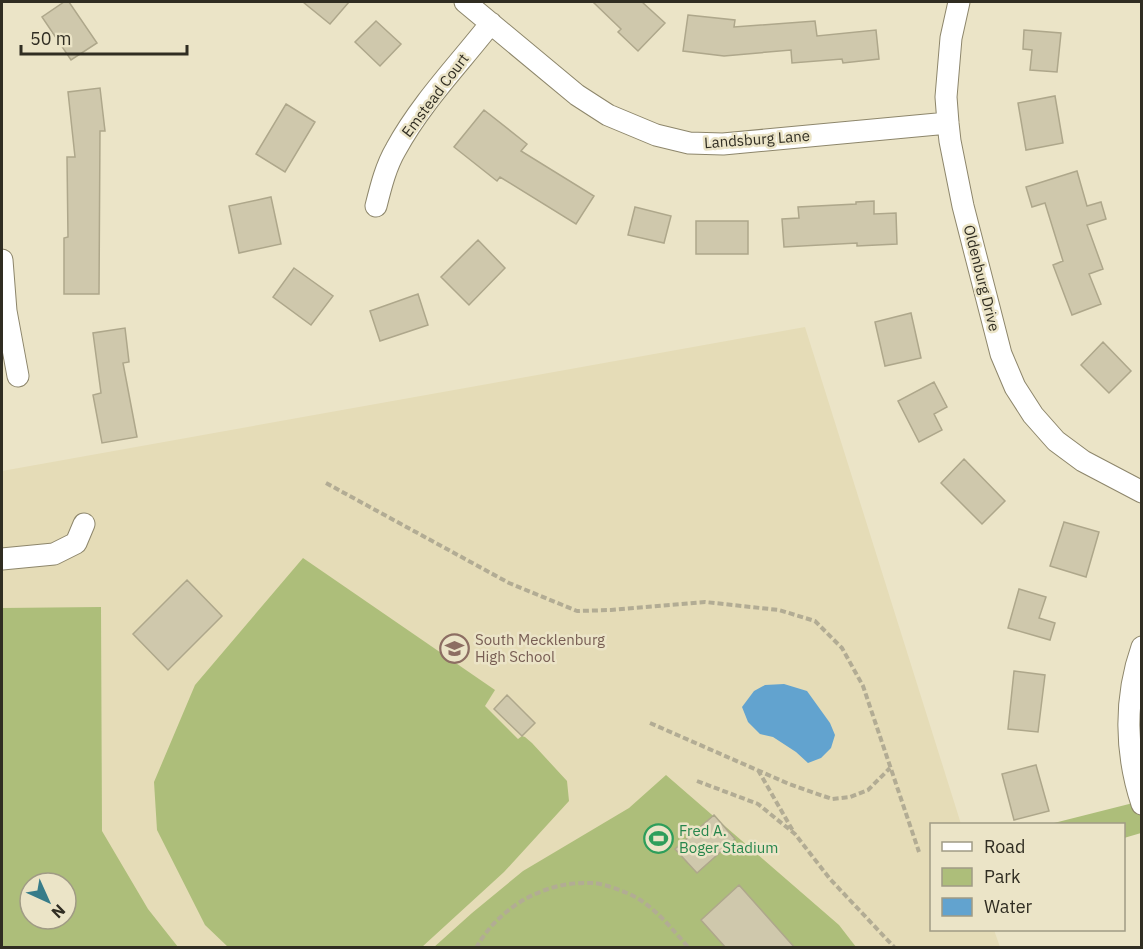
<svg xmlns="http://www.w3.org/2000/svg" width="1143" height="949" font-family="'IBM Plex Sans',sans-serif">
<rect width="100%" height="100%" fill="#ebe4c7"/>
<!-- built -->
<path fill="#e5dcb7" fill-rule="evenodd" d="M 805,327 L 961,824 L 932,824 L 932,930 L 994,930 L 1000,947 L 2,948 L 2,471 ZM 30,883 L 66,883 L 66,919 L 30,919 Z"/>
<!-- green -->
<path fill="#adbe7a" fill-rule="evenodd" d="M 303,558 L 495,690 L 485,706 L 518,739 L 522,736 L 525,737 L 532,743 L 567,781 L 569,801 L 504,872 L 422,947 L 228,947 L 205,925 L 157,830 L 154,782 L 195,685 Z
M 101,607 L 102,831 L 148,909 L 178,947 L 2,947 L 2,608 ZM 30,883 L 66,883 L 66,919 L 30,919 Z
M 666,775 L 839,925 L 856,947 L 433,948 L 472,913 L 523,871 L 629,808 Z
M 1141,801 L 1141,833 L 1124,838 L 1124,824 L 1050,824 Z"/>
<!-- water -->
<path fill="#62a3cf" d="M 784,684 L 807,691 L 830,723 L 835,735 L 831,748 L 821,758 L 808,763 L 796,752 L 773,737 L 760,734 L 748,722 L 742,707 L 754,691 L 765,685 Z"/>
<!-- building -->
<path fill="#cfc8ac" stroke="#aea78b" stroke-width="1.5" d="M 64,2 L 69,2 L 97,43 L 71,60 L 42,17 Z
M 303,2 L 349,2 L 330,24 Z
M 593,2 L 642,2 L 665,23 L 638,51 L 618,32 L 621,29 Z
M 688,15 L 735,20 L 734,27 L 815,21 L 817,36 L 876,30 L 879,59 L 843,63 L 842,59 L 792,63 L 791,50 L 724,56 L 683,51 Z
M 376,21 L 401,44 L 380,66 L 355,42 Z
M 1024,30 L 1061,33 L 1057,72 L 1030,70 L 1032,50 L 1023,49 Z
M 100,88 L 105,131 L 100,131 L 99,294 L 64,294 L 64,238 L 68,237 L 67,157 L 75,157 L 68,92 Z
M 1055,96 L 1063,143 L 1026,150 L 1018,103 Z
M 286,104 L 315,122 L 285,172 L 256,154 Z
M 484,110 L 527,144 L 521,151 L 594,196 L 576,224 L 500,177 L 497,181 L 454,147 Z
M 1077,171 L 1087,206 L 1101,202 L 1106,219 L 1087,225 L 1103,269 L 1089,274 L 1101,304 L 1072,315 L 1053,265 L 1063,261 L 1045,203 L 1032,207 L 1026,187 Z
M 271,197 L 281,244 L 239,253 L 229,206 Z
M 874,201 L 874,214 L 896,213 L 897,244 L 857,246 L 857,243 L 784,247 L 782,219 L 799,218 L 798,207 L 856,204 L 856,202 Z
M 635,207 L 671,216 L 664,243 L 628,235 Z
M 696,221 L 748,221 L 748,254 L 696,254 Z
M 478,240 L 505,268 L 469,305 L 441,277 Z
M 294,268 L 333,296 L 311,325 L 273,297 Z
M 418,294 L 428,325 L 380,341 L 370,311 Z
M 911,313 L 921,358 L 885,366 L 875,322 Z
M 125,328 L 129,362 L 123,363 L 137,437 L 102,443 L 93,395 L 101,393 L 93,333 Z
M 1103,342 L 1131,371 L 1109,393 L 1081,365 Z
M 934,382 L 947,407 L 934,414 L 942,430 L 919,442 L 898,401 Z
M 964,459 L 1005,501 L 982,524 L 941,483 Z
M 1064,522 L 1099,532 L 1086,577 L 1050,566 Z
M 187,580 L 222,616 L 168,670 L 133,634 Z
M 1019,589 L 1046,597 L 1039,618 L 1055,623 L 1050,640 L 1008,628 Z
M 1014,671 L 1045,675 L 1038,732 L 1008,729 Z
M 507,695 L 535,723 L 522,736 L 494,709 Z
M 1036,765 L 1049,811 L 1014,820 L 1002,774 Z
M 714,815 L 735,839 L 697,873 L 675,849 Z
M 739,885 L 795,948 L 726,948 L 701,920 Z"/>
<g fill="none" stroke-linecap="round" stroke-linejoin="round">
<defs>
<path id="minor" d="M 465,2 L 577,95 L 608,115 L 656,135 L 689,143 L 723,144 L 948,123
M 959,2 L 951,38 L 946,97 L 948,123 L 950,141 L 963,206 L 1001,354 L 1015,387 L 1033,415 L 1056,441 L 1083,461 L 1142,492
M 376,206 C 381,186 386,166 396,149 C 421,103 459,64 491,23
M 2,260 L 6,311 L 18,376
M 2,559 L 54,554 L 76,543 L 84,524
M 1142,647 C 1124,698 1125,753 1142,804"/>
</defs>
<!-- minor casing -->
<use href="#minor" stroke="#8d866b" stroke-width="23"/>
<!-- path -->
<path stroke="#b2ac94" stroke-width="4" stroke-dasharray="6 3" stroke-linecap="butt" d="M 326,483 L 509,583 L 577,611 L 611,610 L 705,602 L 779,610 L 815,621 L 842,648 L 863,686 L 919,852
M 650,723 L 789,784 L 832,799 L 850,797 L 868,790 L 890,768
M 758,770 L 793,831
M 697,781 L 758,804 L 795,834 L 830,879 L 895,948
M 476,948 C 499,907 544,881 591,883 C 602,883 617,889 627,893 C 653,904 670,927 689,948"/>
<!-- minor -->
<use href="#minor" stroke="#fff" stroke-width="21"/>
</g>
<!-- icons -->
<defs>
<symbol id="school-ring" viewBox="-11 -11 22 22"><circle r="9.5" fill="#ebe4c7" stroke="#8d6e63" stroke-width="1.5"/><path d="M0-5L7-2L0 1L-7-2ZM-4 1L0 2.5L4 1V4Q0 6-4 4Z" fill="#8d6e63"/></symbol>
<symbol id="stadium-ring" viewBox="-11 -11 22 22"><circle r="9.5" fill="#ebe4c7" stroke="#2e9e5b" stroke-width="1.5"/><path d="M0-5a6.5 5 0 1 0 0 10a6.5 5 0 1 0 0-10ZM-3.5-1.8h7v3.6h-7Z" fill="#2e9e5b"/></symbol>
</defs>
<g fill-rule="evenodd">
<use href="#school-ring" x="438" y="632" width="33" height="33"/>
<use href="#stadium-ring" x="642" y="822" width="33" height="33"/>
</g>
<g text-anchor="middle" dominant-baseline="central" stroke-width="5" stroke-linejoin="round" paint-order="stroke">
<!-- street labels -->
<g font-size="15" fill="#302d22" stroke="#ebe4c7">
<text transform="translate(435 95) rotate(-53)">Emstead Court</text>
<text transform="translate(757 139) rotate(-4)">Landsburg Lane</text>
<text transform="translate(982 278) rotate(76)">Oldenburg Drive</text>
</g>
<!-- education labels -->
<g font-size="15" fill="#785e54" stroke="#ebe4c7" text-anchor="start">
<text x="475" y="639">South Mecklenburg<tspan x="475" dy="17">High School</tspan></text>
</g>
<!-- leisure labels -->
<g font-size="15" fill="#27864d" stroke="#ebe4c7" text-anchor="start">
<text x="679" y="830">Fred A.<tspan x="679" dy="17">Boger Stadium</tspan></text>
</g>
</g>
<!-- border -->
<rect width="1143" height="949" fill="none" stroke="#302d22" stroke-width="6"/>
<!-- legend -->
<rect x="930" y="823" width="195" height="108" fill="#ebe4c7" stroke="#a09b85" stroke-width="1.5"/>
<rect x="942" y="842" width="30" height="9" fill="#ffffff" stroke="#a09b85" stroke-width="1.5"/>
<text x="984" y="853" font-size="18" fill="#302d22">Road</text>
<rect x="942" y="868" width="30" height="18" fill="#adbe7a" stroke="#a09b85" stroke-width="1.5"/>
<text x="984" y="883" font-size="18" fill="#302d22">Park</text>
<rect x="942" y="898" width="30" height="18" fill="#62a3cf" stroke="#a09b85" stroke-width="1.5"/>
<text x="984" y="913" font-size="18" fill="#302d22">Water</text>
<!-- north arrow -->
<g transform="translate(48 901) rotate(135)"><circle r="28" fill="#ebe4c7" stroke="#a09b85" stroke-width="1.5"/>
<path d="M0-4.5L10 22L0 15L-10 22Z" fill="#377c89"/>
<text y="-9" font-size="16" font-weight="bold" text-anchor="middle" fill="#302d22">N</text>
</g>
<!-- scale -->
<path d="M21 45v9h166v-9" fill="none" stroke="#302d22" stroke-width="3"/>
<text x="30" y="45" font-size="18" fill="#302d22" stroke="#ebe4c7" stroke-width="4.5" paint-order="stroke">50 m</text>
</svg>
